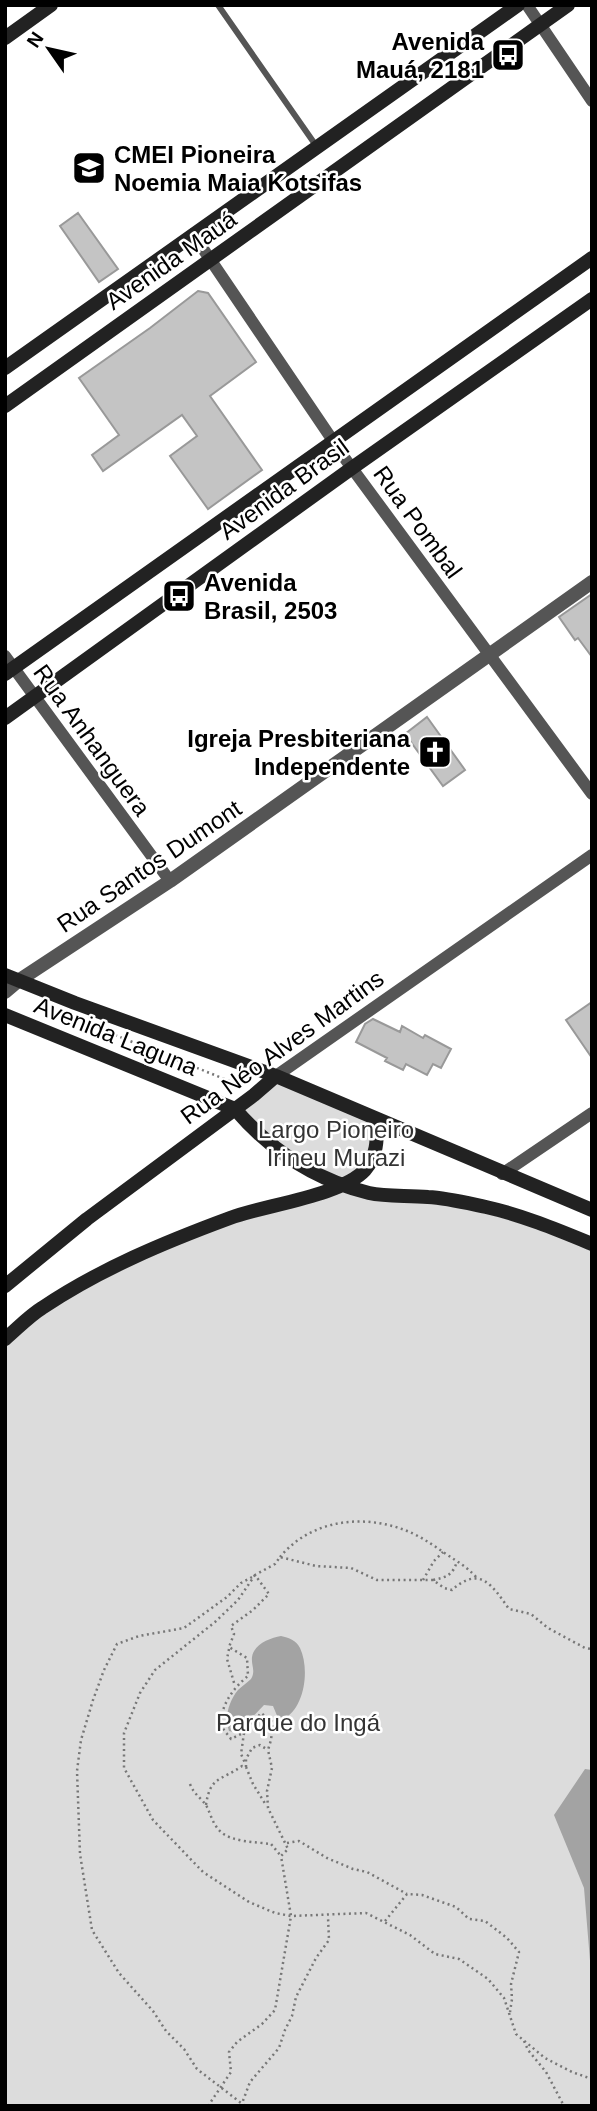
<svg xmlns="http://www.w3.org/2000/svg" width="597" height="2111" font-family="Arial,sans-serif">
<rect width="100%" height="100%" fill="#fff"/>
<!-- green -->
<path fill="#dcdcdc" d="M 276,1076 L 377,1120 L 377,1147 L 344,1184 L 430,1197 L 592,1244 L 592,2106 L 5,2106 L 5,1339 L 40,1309 L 169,1241 L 342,1185 L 317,1175 L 235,1109 Z"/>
<!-- water -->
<path fill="#a3a3a3" d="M 281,1636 C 289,1638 296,1640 300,1648 C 310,1669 305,1709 282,1720 L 278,1718 L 273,1706 L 264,1705 L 241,1729 L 233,1732 L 229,1731 C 224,1717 229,1701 238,1690 C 242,1686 247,1683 251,1679 C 256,1671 251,1665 252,1657 C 254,1644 270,1638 281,1636 Z
M 585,1769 L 592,1770 L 592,1985 L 584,1888 L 554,1815 Z"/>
<!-- building -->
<path fill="#c4c4c4" stroke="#999" stroke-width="2" d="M 78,213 L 118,269 L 99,282 L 60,226 Z
M 198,291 L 208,293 L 256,362 L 210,396 L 262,470 L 208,509 L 170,456 L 197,436 L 182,415 L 103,471 L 92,455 L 119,435 L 79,378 L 150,328 Z
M 592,594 L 592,657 L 578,638 L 575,640 L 559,617 Z
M 427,717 L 465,770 L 443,786 L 405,734 Z
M 592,1002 L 592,1058 L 566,1020 Z
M 373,1019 L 400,1032 L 402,1026 L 423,1038 L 425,1035 L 451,1049 L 441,1068 L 433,1064 L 427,1075 L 406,1064 L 403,1070 L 385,1061 L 387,1058 L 356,1042 L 365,1024 Z"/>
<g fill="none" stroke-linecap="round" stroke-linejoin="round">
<!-- path -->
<path stroke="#777" stroke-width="2.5" stroke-dasharray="2 3.5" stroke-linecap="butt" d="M 105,1031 L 242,1086
M 280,1557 C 313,1517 370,1513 414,1534 C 426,1540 436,1547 446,1554 C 458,1562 467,1567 476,1577
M 255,1575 L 238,1600 L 215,1622 L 155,1670 L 140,1693 L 124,1733 L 124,1768 L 153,1820 L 203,1872 L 249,1902 L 275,1913 L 291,1916 L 366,1913 L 410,1935 L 435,1954 L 459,1959 L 488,1979 L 504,1998 L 516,2034 L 545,2058 L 572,2072 L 592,2079
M 423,1580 L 434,1561 L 443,1552
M 433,1580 C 447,1577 453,1575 457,1561
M 229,1649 L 227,1659 L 235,1686
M 244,1733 L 241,1754 L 245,1763
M 246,1767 L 246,1759 L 252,1748 L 260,1745 L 268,1750
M 190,1784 C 194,1795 202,1798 207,1807 C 211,1815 213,1825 221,1832 C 232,1842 256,1842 271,1844 L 281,1856
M 206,1805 C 210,1776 221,1781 242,1766 L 246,1767 L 253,1784 L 266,1805
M 287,1843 L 299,1841 L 327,1858 L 353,1869 L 367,1872 L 407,1894
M 385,1921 L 407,1894 L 422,1895 L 456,1907 L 469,1919 L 485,1921 L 507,1938 L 519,1952 L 511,1984 L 512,1999 L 510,2012
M 524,2041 L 528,2050 L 546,2072 L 564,2106
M 208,2106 L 231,2072 L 229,2052 L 237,2042 L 262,2024 L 275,2010 L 291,1916 L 281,1856 L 288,1849 L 268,1808 L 267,1791 L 272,1768 L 268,1750 L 271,1740 L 273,1722 L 261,1713 L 245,1732 L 231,1739 C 229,1736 226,1733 224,1730 C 215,1711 234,1687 248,1676 L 247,1658 L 229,1647 L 234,1634 L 231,1626 L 253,1610 L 269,1594 L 255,1575 L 275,1564 L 280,1557 L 316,1566 L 351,1568 L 377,1580 L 433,1580 L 444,1588 L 452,1590 C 480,1565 492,1585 509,1609 L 531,1614 L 548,1628 L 585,1648 L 592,1649
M 241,2106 L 250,2082 L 279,2048 L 285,2030 L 292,2016 L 296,1997 L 316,1958 L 329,1940 L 328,1917
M 245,2106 L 197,2069 L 184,2049 L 166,2031 L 153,2011 L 119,1973 L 92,1930 L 80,1854 L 77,1771 L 81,1740 L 93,1700 L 104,1670 L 117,1644 L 139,1636 L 184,1628 L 227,1597 L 241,1583 L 254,1576"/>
<!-- service -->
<path stroke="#555" stroke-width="6" d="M 218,5 L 317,147"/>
<!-- minor -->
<path stroke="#555" stroke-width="12" d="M 527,5 L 592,101
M 193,234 L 346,460 L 592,794
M 5,656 L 170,881
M 276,1076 L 592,855
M 502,1174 L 592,1113"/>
<!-- tertiary -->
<path stroke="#555" stroke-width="14" d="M 5,992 L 18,981 L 170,881 L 592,582"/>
<!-- secondary -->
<path stroke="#222" stroke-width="14" d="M 5,38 L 51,5
M 5,368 L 518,5
M 5,406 L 568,5
M 5,674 L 592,258
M 5,718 L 352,468 L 592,299
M 5,975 L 75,1003 L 276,1076 L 592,1210
M 5,1015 L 235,1109 C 271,1151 315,1180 369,1193 C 387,1197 408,1195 428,1197 C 447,1198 467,1203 486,1207 C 522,1215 558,1230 592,1244
M 5,1286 L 87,1219 L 254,1095 L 276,1076
M 5,1339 C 17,1329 29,1316 42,1308 C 100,1269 165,1242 230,1218 C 264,1205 341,1196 365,1170 C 378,1155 377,1138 377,1120"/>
</g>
<!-- icons -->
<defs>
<symbol id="bus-square" viewBox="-11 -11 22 22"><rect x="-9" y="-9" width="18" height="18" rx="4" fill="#000" stroke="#fff"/><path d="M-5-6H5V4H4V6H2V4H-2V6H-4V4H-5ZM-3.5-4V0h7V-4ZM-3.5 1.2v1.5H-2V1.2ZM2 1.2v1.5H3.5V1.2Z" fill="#fff"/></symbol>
<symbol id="school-square" viewBox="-11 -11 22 22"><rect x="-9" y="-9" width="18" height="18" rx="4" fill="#000" stroke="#fff"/><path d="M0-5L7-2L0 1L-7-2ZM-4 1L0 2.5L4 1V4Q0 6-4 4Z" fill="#fff"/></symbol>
<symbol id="church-square" viewBox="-11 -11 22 22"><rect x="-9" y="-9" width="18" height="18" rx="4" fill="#000" stroke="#fff"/><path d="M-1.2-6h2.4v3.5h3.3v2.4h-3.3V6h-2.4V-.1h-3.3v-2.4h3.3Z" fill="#fff"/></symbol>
</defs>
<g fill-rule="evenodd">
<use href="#bus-square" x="489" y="36" width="38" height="38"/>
<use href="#school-square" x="70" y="149" width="38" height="38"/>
<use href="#bus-square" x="160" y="577" width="38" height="38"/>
<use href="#church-square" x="416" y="733" width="38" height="38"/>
</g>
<g text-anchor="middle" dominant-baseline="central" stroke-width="5" stroke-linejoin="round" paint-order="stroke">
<!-- poi labels -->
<g font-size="24" font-weight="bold" fill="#000" stroke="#fff" text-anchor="end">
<text x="484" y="41">Avenida<tspan x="484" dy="28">Mauá, 2181</tspan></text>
<text x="114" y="154" text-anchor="start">CMEI Pioneira<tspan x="114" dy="28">Noemia Maia Kotsifas</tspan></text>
<text x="204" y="582" text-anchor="start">Avenida<tspan x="204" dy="28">Brasil, 2503</tspan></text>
<text x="410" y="738">Igreja Presbiteriana<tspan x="410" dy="28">Independente</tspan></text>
</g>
<!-- street labels -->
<g font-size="24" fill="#000" stroke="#fff">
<text transform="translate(171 260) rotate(-35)">Avenida Mauá</text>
<text transform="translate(284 489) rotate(-36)">Avenida Brasil</text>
<text transform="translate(418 522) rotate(54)">Rua Pombal</text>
<text transform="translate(92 740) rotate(54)">Rua Anhanguera</text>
<text transform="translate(149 866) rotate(-34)">Rua Santos Dumont</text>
<text transform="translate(116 1036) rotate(22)">Avenida Laguna</text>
<text transform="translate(282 1047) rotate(-36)">Rua Néo Alves Martins</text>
</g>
<!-- park labels -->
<g font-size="24" fill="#333" stroke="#fff">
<text x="336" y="1129">Largo Pioneiro<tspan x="336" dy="28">Irineu Murazi</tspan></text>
<text x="298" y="1722">Parque do Ingá</text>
</g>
</g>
<!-- border -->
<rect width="597" height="2111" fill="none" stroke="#000000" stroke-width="14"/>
<!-- north arrow -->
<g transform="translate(49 49) rotate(304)" stroke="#ffffff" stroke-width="5" paint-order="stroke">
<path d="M0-5L12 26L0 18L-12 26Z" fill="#000000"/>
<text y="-10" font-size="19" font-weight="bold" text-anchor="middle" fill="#000000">N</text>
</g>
</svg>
